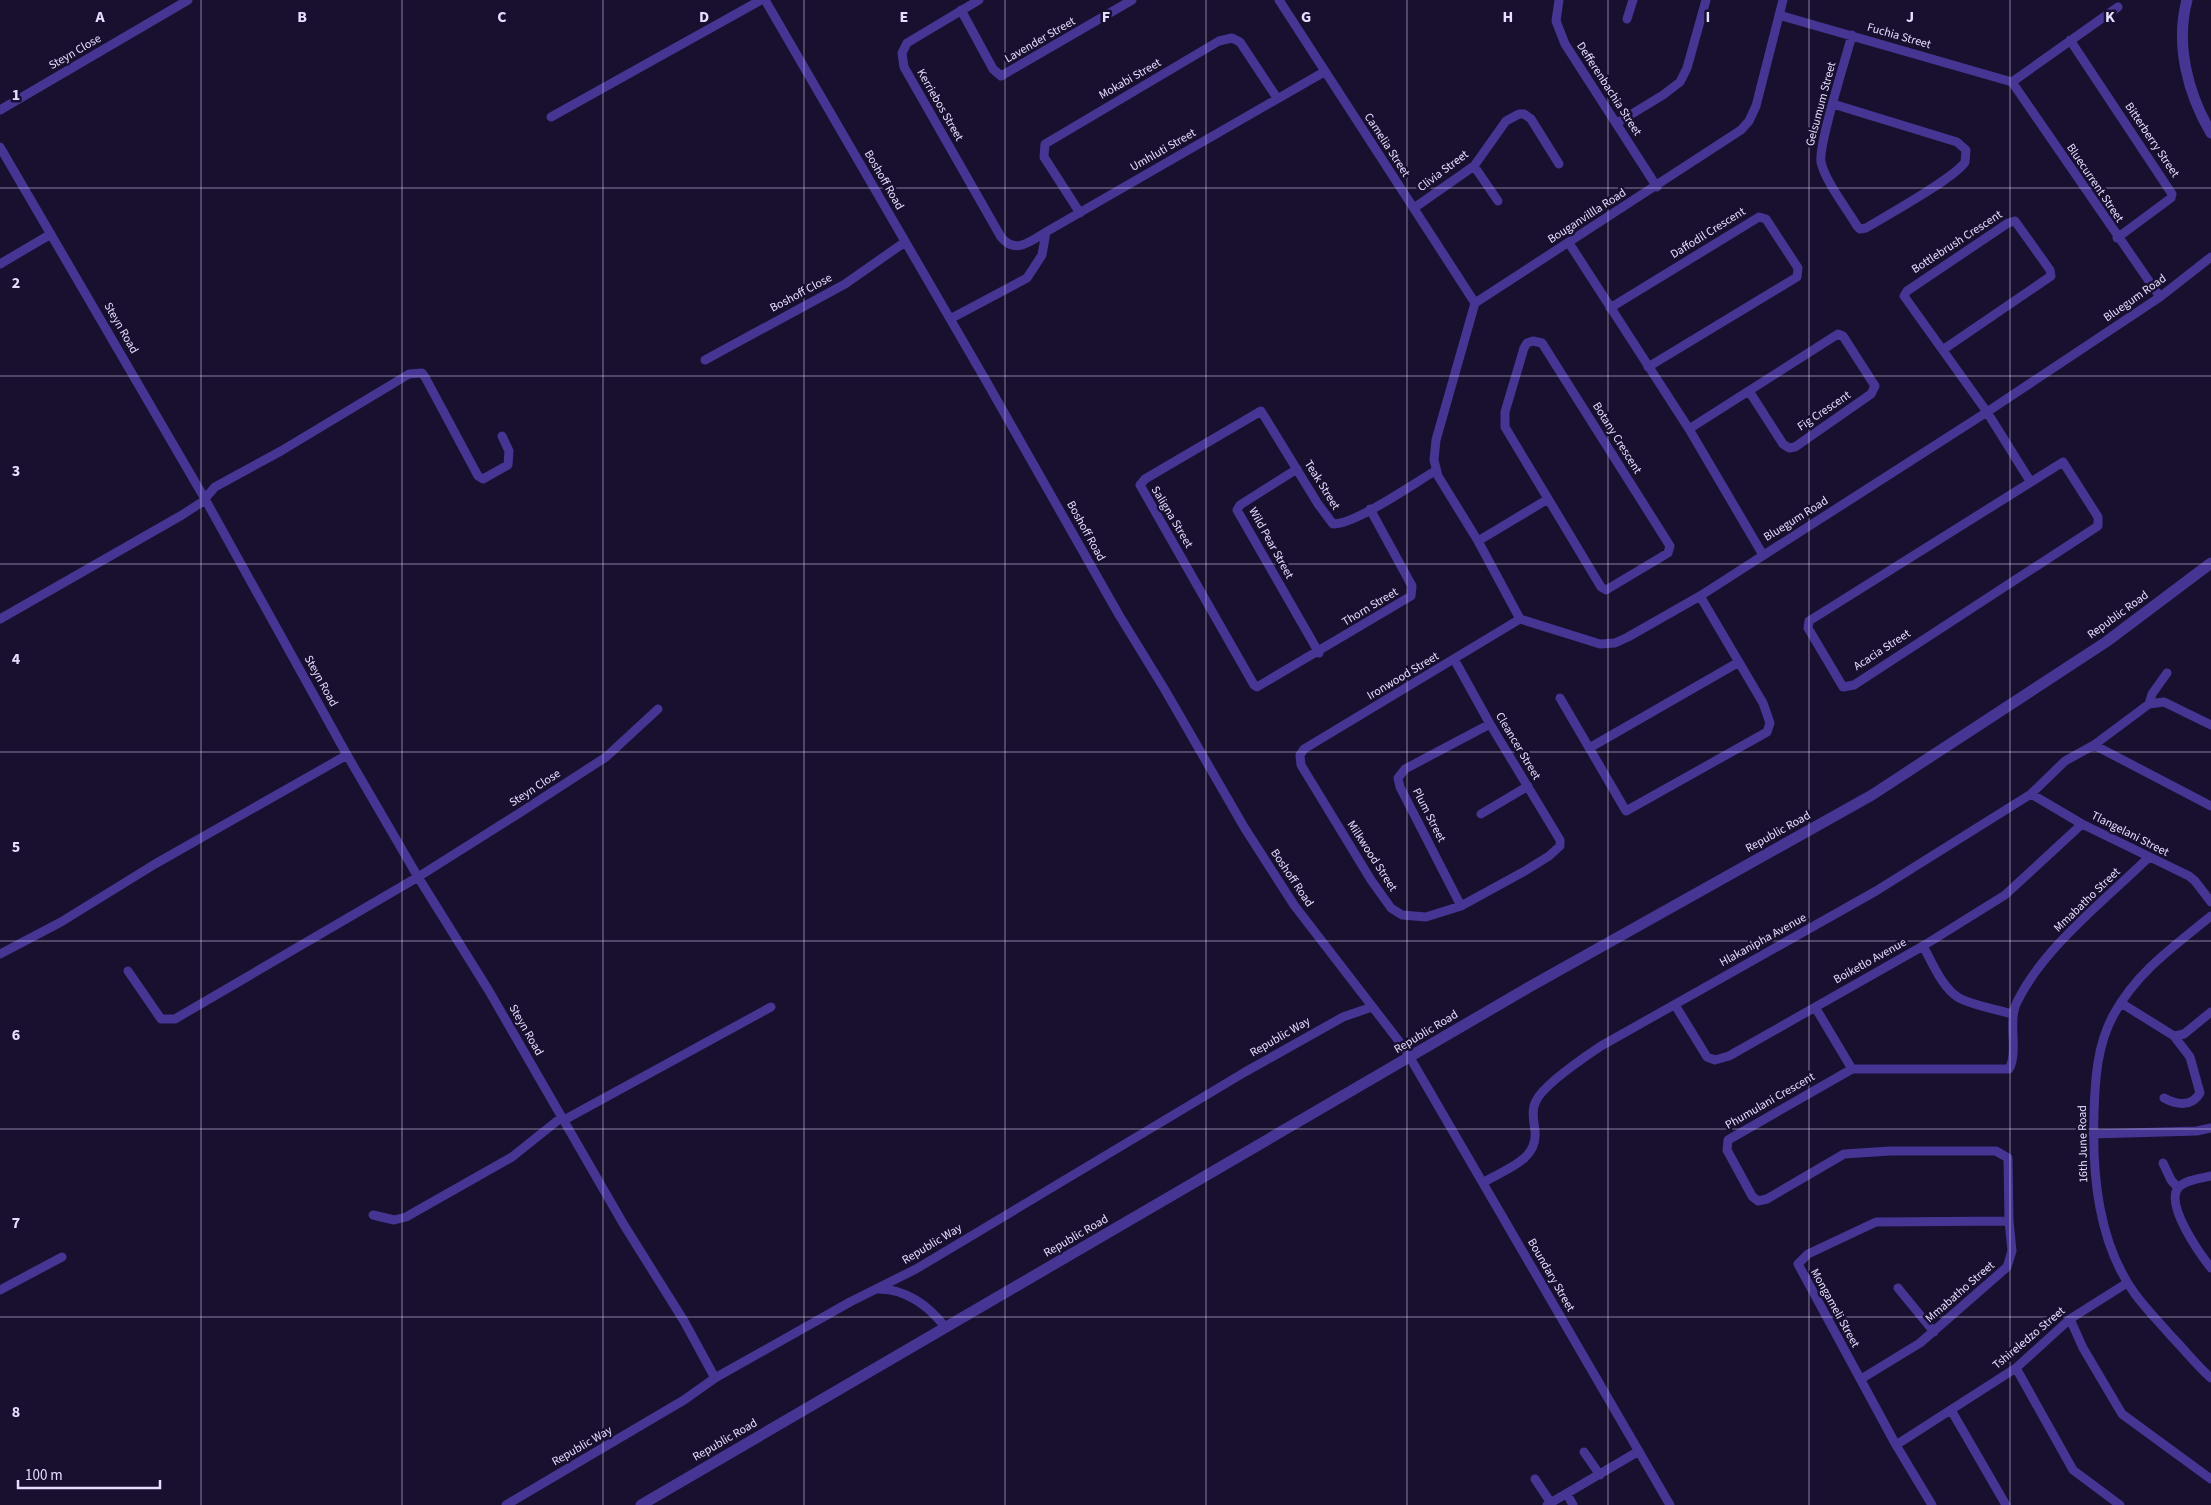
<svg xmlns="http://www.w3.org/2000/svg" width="2211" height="1505" font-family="'Source Sans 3',sans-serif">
<rect width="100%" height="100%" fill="#190f2f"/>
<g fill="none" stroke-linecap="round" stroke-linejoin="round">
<!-- minor -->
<path stroke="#463593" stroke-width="9" d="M 765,0 L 985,379 L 1119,615 L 1165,690 L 1244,827 L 1294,905 L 1405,1049 L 1670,1505
M 979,0 L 907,43 L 902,53 L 904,67 L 1001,237 C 1015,255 1031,241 1046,232 L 1324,72
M 1279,0 L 1475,303
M 1559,0 L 1556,21 L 1565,44 L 1657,187
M 1783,0 L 1756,106 L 1749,121 L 1741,130 L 1475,303 L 1436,440 L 1434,460 L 1438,476 L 1478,541 L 1520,619 L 1600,644 L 1615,643 L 1628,637 L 1700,596 L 1987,412 L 2160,297 L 2211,257
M 961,10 L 993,69 L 1001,76 L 1132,0
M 1779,15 L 2012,82
M 1627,19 L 1633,0
M 2070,40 L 2172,194 L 2171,198 L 2117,238
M 2012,82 L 2160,297
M 2012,82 L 2118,7
M 1833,104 L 1957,142 L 1966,150 L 1965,162 C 1955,178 1886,216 1866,228 L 1860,229 L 1857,226 C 1847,209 1825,181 1821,162 C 1818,145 1846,58 1852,35
M 0,110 L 188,0
M 551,117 L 761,0
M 1617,123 L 1663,95 L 1680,82 L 1687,68 L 1706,0
M 0,147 L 205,499 L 347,755 L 418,877 L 489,991 L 624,1225 L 684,1321 L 715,1378
M 1474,166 L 1498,201
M 1414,208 L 1474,166 L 1506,121 L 1519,114 L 1524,114 L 1531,119 L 1559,164
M 1080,213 L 1044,157 L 1045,144 L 1219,41 L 1232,38 L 1240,42 L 1277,98
M 1569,243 L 1689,429 L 1763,555
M 0,264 L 51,234
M 1610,308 L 1759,217 L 1766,219 L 1798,268 L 1797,277 L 1648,367
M 950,319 L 1027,278 L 1042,255 L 1046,232
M 1533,341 L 1542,343 L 1670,546 L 1668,553 L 1606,590 L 1601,587 L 1505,427 L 1505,412 L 1524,348 L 1527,343 Z
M 1944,349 L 2051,276 L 2050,270 L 2015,221 L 2008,223 L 1907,291 L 1904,296 L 1987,412 L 2030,481
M 705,360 L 845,284 L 905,242
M 1689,429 L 1838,334 L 1843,336 L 1875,386 L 1871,394 L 1795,447 L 1789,448 L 1783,444 L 1749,391
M 2063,462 L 2098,517 L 2098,526 L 1854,685 L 1843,687 L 1808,628 L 1809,621 Z
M 1297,469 L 1240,505 L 1237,510 L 1319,653
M 1370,509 L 1412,586 L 1411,596 L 1257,687 L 1254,685 L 1140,485 L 1145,479 L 1261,411 L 1318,504 L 1333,524 C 1356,524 1413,484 1435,471
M 1478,541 L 1548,499
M 0,619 L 182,515 L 202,502 L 215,487 L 281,451 L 409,374 L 422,373 L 425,377 L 478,476 L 483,479 L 508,465 L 509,451 L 502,436
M 1454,659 L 1490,724 L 1560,840 L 1560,846 L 1549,856 L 1525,871 L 1461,906 L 1426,917 L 1402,915 L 1391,908 L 1371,880 L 1301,765 L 1300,755 L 1304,749 L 1520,619
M 1560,698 L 1626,811 L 1767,732 L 1770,723 L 1763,703 L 1700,596
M 2149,704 L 2152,694 L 2167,673
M 2094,745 L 2211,806
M 1591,747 L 1739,662
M 2031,794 L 2082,824 L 2189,876 L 2195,881 L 2211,902
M 1481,814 L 1528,786
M 1461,906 L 1400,787 L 1398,778 L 1405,769 L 1490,724
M 2211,916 C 2174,946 2137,972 2114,1014 C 2097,1044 2095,1080 2094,1113 C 2092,1174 2098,1243 2135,1294 C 2146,1309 2160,1323 2172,1337 C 2185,1350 2197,1366 2211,1378
M 1923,946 C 1932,962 1942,988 1959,998 C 1975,1006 1995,1009 2012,1014
M 0,954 L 61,922 L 155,864 L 347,755
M 128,971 L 161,1019 L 175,1019 L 418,877 L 518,814 L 606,757 L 658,709
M 2121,1003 L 2174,1036 L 2184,1034 L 2211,1012
M 1675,1005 L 1707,1057 L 1715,1060 L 1729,1056 L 1923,946 L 2005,895 L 2082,824
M 1815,1007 L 1852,1069
M 2164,1098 C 2177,1105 2192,1107 2200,1093 L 2190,1057 L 2174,1036
M 564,1120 L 771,1007
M 2093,1134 L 2197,1131 L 2211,1128
M 2163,1163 L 2171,1180 L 2178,1188
M 2211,1176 C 2202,1178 2184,1180 2178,1188 C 2165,1205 2200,1254 2211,1268
M 1484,1182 C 1506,1169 1538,1160 1535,1131 C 1534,1121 1531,1110 1536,1101 C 1543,1085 1586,1056 1601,1046 L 1876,891 L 2031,794 L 2065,761 L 2094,745 L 2149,704 L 2164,702 L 2211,725
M 373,1215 L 394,1220 L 406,1217 L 512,1157 L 562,1117
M 1898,1288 L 1934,1332
M 879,1289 C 906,1289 929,1306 945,1327
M 0,1290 L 62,1257
M 2070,1319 L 2083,1348 L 2122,1414 L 2211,1479
M 2016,1368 L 2073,1470 L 2120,1505
M 1861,1379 L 1920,1343 L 2007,1267 L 2012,1251 L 2009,1221 L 2008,1158 L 1996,1151 L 1890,1151 L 1844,1154 L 1767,1199 L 1758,1201 L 1752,1196 L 1727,1150 L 1728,1140 L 1852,1069 L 2009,1069 C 2019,1052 2007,1022 2017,1002 C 2043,948 2105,900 2148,858
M 1951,1410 L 2006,1505
M 1896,1445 L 2016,1368 L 2070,1319 L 2127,1283
M 1584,1452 L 1600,1475
M 1535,1479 L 1551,1503
M 1567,1494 L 1573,1505
M 506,1505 L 684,1400 L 715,1378 L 850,1302 L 916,1269 L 1245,1072 L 1343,1017 L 1372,1007
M 1547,1505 L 1639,1451
M 1932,1505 L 1896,1445 L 1798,1264 L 1808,1254 L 1876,1222 L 2009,1221"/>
<!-- tertiary -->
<path stroke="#463593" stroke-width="11" d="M 2187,0 C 2175,45 2188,94 2211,133
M 641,1505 L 1531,986 L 1872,795 L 2106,642 L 2211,563"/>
</g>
<!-- grid -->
<path fill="none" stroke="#e6ddff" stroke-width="1" stroke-opacity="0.55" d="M 201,0 L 201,1505M 402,0 L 402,1505M 603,0 L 603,1505M 804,0 L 804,1505M 1005,0 L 1005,1505M 1206,0 L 1206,1505M 1407,0 L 1407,1505M 1608,0 L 1608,1505M 1809,0 L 1809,1505M 2010,0 L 2010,1505M 0,188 L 2211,188M 0,376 L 2211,376M 0,564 L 2211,564M 0,752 L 2211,752M 0,941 L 2211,941M 0,1129 L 2211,1129M 0,1317 L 2211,1317"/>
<g text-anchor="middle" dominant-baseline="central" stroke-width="5" stroke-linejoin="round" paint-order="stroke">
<!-- street labels -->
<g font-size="12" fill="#e6ddff" stroke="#190f2f">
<text transform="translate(1899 36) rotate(16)">Fuchia Street</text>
<text transform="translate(1040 40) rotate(-30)">Lavender Street</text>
<text transform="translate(75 52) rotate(-30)">Steyn Close</text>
<text transform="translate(1130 79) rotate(-30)">Mokabi Street</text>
<text transform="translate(1609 89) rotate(57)">Defferenbachia Street</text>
<text transform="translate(1821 104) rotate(-75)">Gelsumum Street</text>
<text transform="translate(940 105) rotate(60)">Kerriebos Street</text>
<text transform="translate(2152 140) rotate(56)">Bitterberry Street</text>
<text transform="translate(1387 145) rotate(57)">Camelia Street</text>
<text transform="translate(1163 150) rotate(-30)">Umhluti Street</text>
<text transform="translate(1443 171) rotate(-37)">Clivia Street</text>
<text transform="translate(884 180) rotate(60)">Boshoff Road</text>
<text transform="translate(2095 183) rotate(56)">Bluecurrent Street</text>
<text transform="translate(1587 216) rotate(-33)">Bouganvillla Road</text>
<text transform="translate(1708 233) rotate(-32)">Daffodil Crescent</text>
<text transform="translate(1957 242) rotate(-33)">Bottlebrush Crescent</text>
<text transform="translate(801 293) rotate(-28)">Boshoff Close</text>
<text transform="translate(2135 298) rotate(-35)">Bluegum Road</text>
<text transform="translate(121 328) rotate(60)">Steyn Road</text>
<text transform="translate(1824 411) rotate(-34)">Fig Crescent</text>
<text transform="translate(1617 438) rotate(58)">Botany Crescent</text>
<text transform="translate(1322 485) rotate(58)">Teak Street</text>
<text transform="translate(1172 517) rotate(59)">Saligna Street</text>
<text transform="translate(1796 519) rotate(-32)">Bluegum Road</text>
<text transform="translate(1086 531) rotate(61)">Boshoff Road</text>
<text transform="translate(1271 543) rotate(61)">Wild Pear Street</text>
<text transform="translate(1370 607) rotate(-31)">Thorn Street</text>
<text transform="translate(2118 615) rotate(-36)">Republic Road</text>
<text transform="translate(1882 650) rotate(-33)">Acacia Street</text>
<text transform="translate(1403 676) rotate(-31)">Ironwood Street</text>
<text transform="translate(321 681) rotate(61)">Steyn Road</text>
<text transform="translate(1518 746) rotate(59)">Cleancer Street</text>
<text transform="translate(535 788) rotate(-33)">Steyn Close</text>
<text transform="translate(1429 815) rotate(63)">Plum Street</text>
<text transform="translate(1778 832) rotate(-29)">Republic Road</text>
<text transform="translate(2130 834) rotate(27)">Tlangelani Street</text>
<text transform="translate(1372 856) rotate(57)">Milkwood Street</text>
<text transform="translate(1292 878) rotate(56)">Boshoff Road</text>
<text transform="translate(2087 900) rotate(-44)">Mmabatho Street</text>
<text transform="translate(1763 940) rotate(-29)">Hlakanipha Avenue</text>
<text transform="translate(1870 961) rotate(-29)">Boiketlo Avenue</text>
<text transform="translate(526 1030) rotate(60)">Steyn Road</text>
<text transform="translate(1426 1032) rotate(-31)">Republic Road</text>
<text transform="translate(1280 1037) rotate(-30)">Republic Way</text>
<text transform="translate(1770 1101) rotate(-30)">Phumulani Crescent</text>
<text transform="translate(2083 1144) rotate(-91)">16th June Road</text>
<text transform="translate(1076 1236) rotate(-30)">Republic Road</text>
<text transform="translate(932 1244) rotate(-31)">Republic Way</text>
<text transform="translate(1551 1275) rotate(60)">Boundary Street</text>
<text transform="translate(1960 1292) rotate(-41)">Mmabatho Street</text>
<text transform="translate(1835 1308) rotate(61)">Mongameli Street</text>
<text transform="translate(2029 1338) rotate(-40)">Tshireledzo Street</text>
<text transform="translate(725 1440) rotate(-30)">Republic Road</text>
<text transform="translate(582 1446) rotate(-30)">Republic Way</text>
</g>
</g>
<g font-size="16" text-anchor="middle" font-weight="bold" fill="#e6ddff" stroke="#190f2f" stroke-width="5" stroke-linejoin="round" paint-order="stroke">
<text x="100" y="22">A</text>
<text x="302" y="22">B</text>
<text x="502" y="22">C</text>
<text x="704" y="22">D</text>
<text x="904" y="22">E</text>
<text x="1106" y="22">F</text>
<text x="1306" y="22">G</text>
<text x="1508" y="22">H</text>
<text x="1708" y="22">I</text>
<text x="1910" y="22">J</text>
<text x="2110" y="22">K</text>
<text x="16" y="100">1</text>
<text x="16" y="288">2</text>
<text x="16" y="476">3</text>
<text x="16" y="664">4</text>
<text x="16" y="852">5</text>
<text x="16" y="1040">6</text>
<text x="16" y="1228">7</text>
<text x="16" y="1417">8</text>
</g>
<!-- scale -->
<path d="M18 1480v8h142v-8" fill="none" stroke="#e6ddff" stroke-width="2.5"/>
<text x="25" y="1480" font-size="15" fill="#e6ddff" stroke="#190f2f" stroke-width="4" paint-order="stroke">100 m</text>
</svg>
